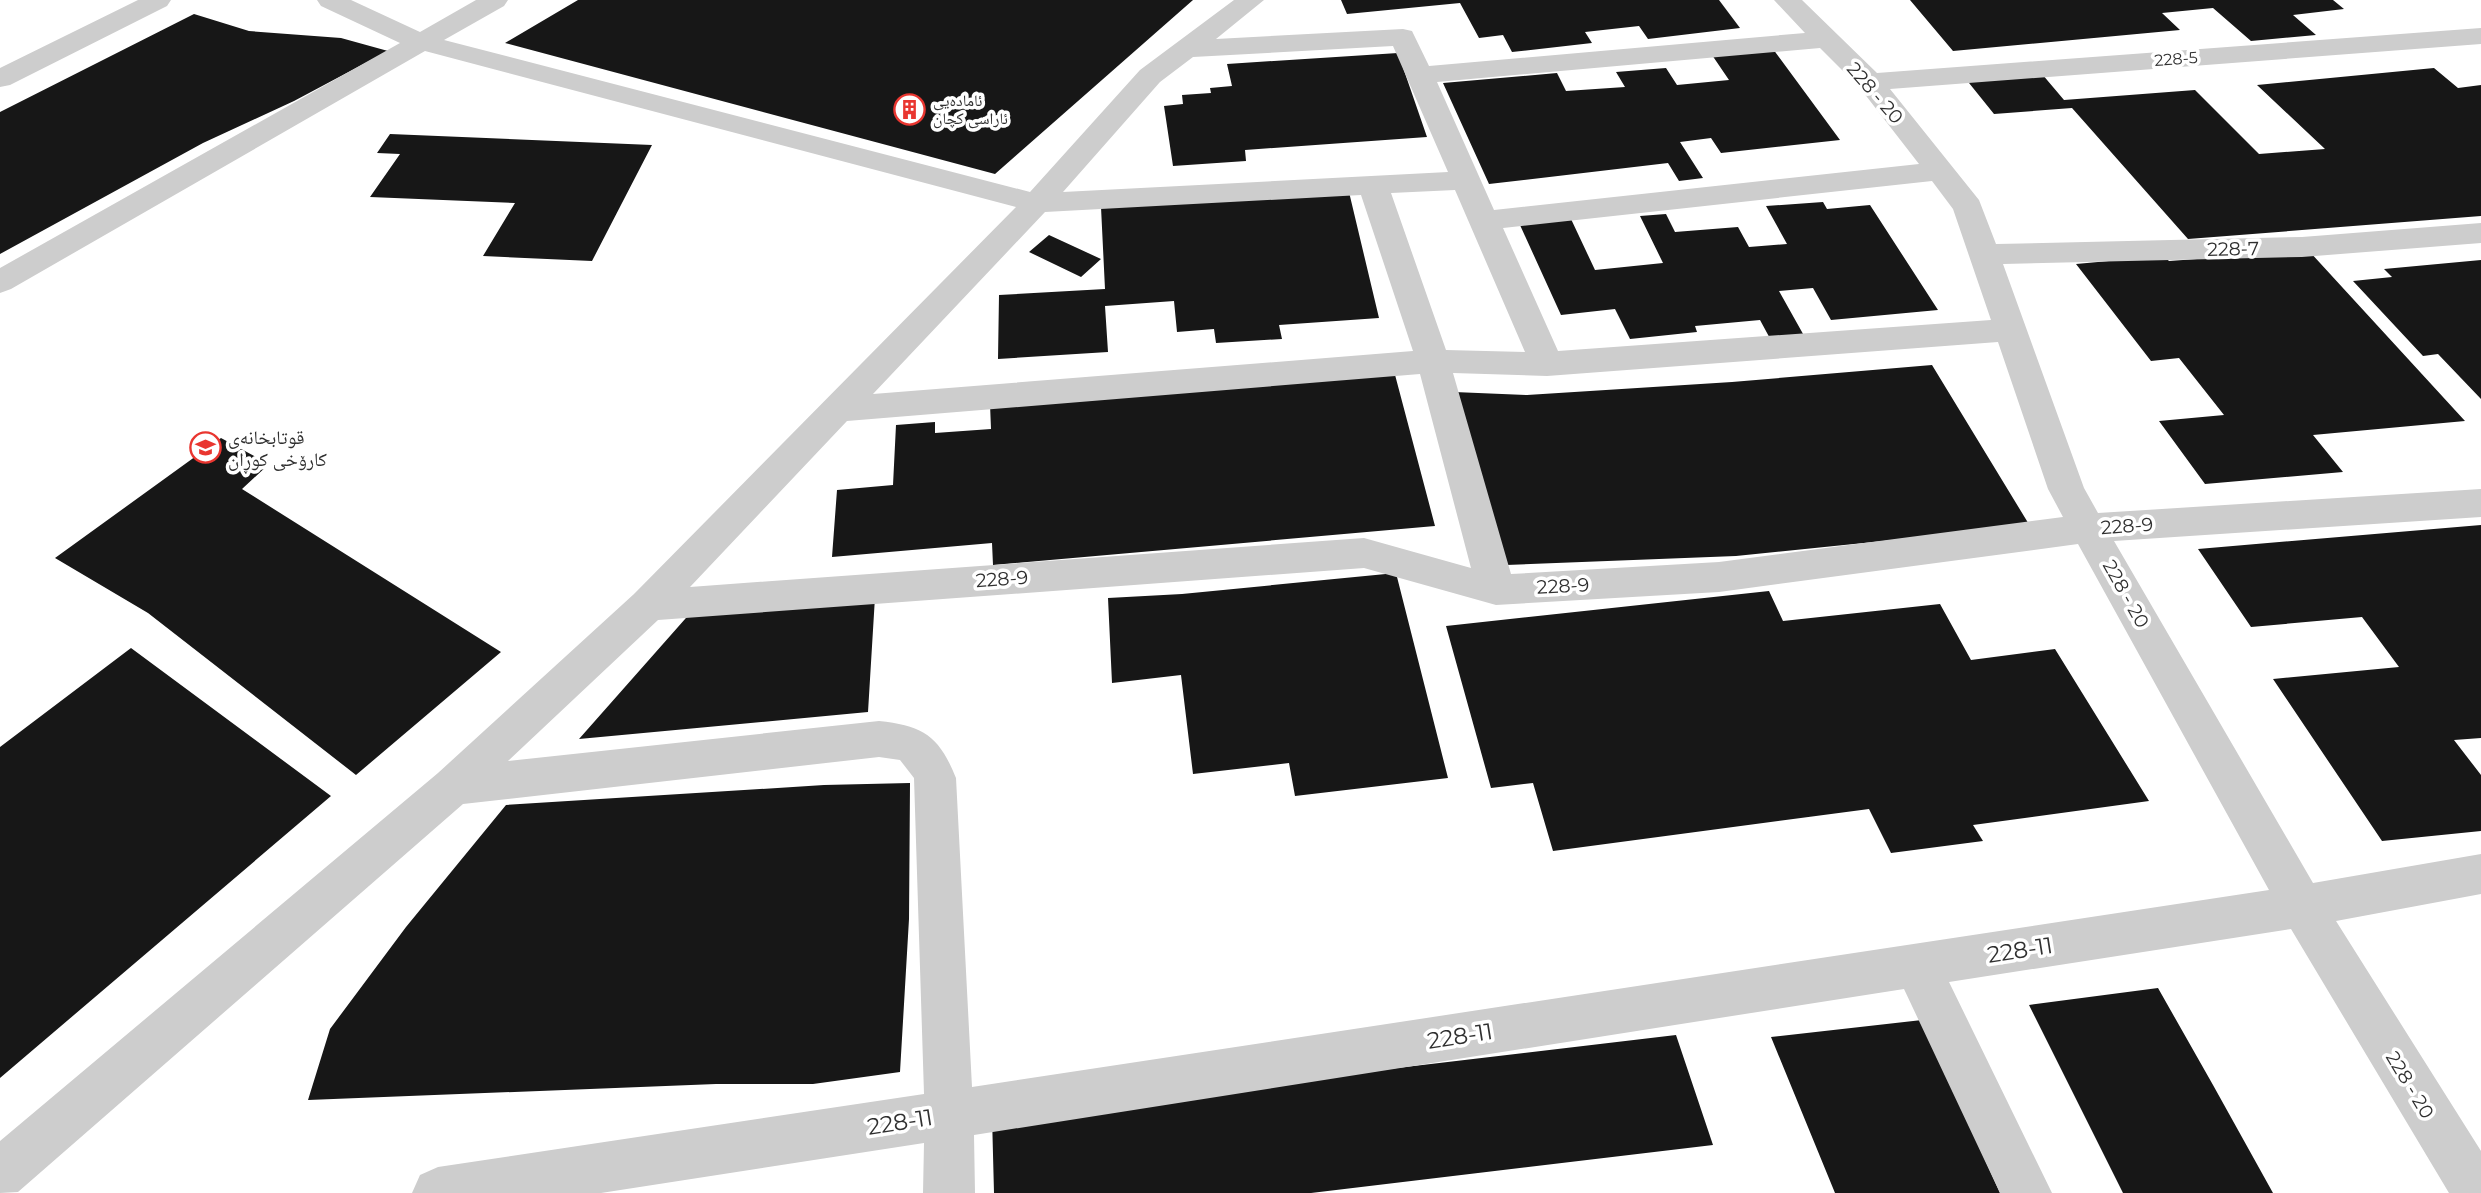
<svg xmlns="http://www.w3.org/2000/svg" width="2481" height="1193" font-family="Montserrat,'Noto Naskh Arabic',sans-serif">
<rect width="100%" height="100%" fill="#fff"/>
<!-- building -->
<path fill="#171717" d="M 578,0 L 1193,0 L 995,174 L 505,43 Z
M 1341,0 L 1719,0 L 1740,28 L 1648,39 L 1639,26 L 1585,32 L 1592,43 L 1512,52 L 1503,35 L 1479,38 L 1460,3 L 1347,14 Z
M 1910,0 L 2333,0 L 2344,9 L 2293,15 L 2316,35 L 2251,41 L 2213,8 L 2162,13 L 2180,30 L 1953,51 Z
M 194,14 L 249,31 L 341,38 L 388,51 L 294,101 L 203,143 L 0,254 L 0,112 Z
M 1773,49 L 1840,140 L 1721,153 L 1711,138 L 1680,142 L 1703,178 L 1679,181 L 1668,163 L 1489,184 L 1443,83 L 1557,73 L 1566,91 L 1625,87 L 1616,72 L 1666,68 L 1677,85 L 1729,80 L 1712,55 Z
M 1398,53 L 1427,137 L 1245,150 L 1246,161 L 1173,166 L 1164,106 L 1183,104 L 1182,95 L 1211,93 L 1210,88 L 1232,86 L 1227,64 Z
M 2434,68 L 2458,88 L 2481,85 L 2481,216 L 2188,239 L 2072,108 L 1994,114 L 1965,78 L 2042,74 L 2064,100 L 2195,90 L 2259,154 L 2325,149 L 2257,85 Z
M 390,134 L 652,145 L 592,261 L 483,256 L 515,203 L 370,197 L 400,154 L 377,153 Z
M 1349,192 L 1379,318 L 1279,325 L 1282,339 L 1216,343 L 1214,329 L 1177,332 L 1174,301 L 1105,306 L 1108,352 L 998,359 L 999,295 L 1105,289 L 1101,207 Z
M 1823,202 L 1827,209 L 1870,205 L 1938,310 L 1831,320 L 1813,288 L 1779,291 L 1807,341 L 1773,344 L 1760,320 L 1695,326 L 1697,332 L 1630,339 L 1615,309 L 1561,315 L 1520,225 L 1571,219 L 1595,270 L 1663,263 L 1640,216 L 1666,214 L 1675,232 L 1738,227 L 1749,247 L 1787,244 L 1766,206 Z
M 1049,235 L 1101,259 L 1081,277 L 1029,252 Z
M 2309,251 L 2465,421 L 2313,435 L 2343,472 L 2205,484 L 2159,421 L 2224,415 L 2179,358 L 2151,361 L 2076,264 L 2164,256 L 2169,261 Z
M 2481,260 L 2481,399 L 2438,354 L 2423,356 L 2353,281 L 2392,277 L 2384,269 Z
M 1932,365 L 2030,526 L 1736,556 L 1506,565 L 1454,392 L 1527,395 L 1732,382 Z
M 1394,371 L 1435,526 L 993,565 L 992,543 L 832,557 L 837,490 L 893,485 L 896,425 L 935,422 L 935,433 L 991,429 L 990,404 Z
M 221,438 L 269,464 L 242,489 L 501,652 L 356,775 L 148,613 L 55,558 Z
M 2481,525 L 2481,738 L 2454,740 L 2481,775 L 2481,831 L 2382,841 L 2273,679 L 2399,667 L 2362,617 L 2251,627 L 2198,549 Z
M 1396,573 L 1448,778 L 1295,796 L 1289,763 L 1193,774 L 1181,675 L 1112,683 L 1108,598 L 1182,594 Z
M 1769,591 L 1783,621 L 1940,604 L 1971,660 L 2055,649 L 2149,801 L 1973,825 L 1983,841 L 1891,853 L 1869,809 L 1553,851 L 1533,783 L 1491,788 L 1446,626 Z
M 875,597 L 868,712 L 579,739 L 693,610 Z
M 131,648 L 331,796 L 0,1078 L 0,747 Z
M 910,783 L 909,919 L 900,1072 L 813,1084 L 716,1084 L 308,1100 L 330,1029 L 406,927 L 506,805 L 824,785 Z
M 2158,988 L 2213,1085 L 2273,1193 L 2123,1193 L 2029,1005 Z
M 1922,1020 L 2000,1193 L 1835,1193 L 1771,1037 Z
M 1676,1035 L 1713,1145 L 1311,1193 L 994,1193 L 992,1116 Z"/>
<g fill="none" stroke-linecap="round" stroke-linejoin="round">
<!-- minor -->
<path fill="#cdcdcd" fill-rule="evenodd" d="M 138,0 L 171,0 L 167,6 L 10,85 L 0,87 L 0,68 Z
M 317,0 L 351,0 L 420,32 L 476,0 L 508,0 L 504,6 L 444,40 L 1030,192 L 1140,70 L 1234,0 L 1264,0 L 1216,39 L 1403,29 L 1412,31 L 1429,66 L 1805,33 L 1774,0 L 1802,0 L 1877,73 L 2481,28 L 2481,44 L 1890,89 L 1979,200 L 1996,244 L 2302,237 L 2481,223 L 2481,243 L 2302,257 L 2003,264 L 2084,488 L 2098,513 L 2481,489 L 2481,517 L 2114,541 L 2313,883 L 2481,854 L 2481,894 L 2336,921 L 2481,1151 L 2481,1193 L 2449,1193 L 2291,929 L 1949,982 L 2052,1193 L 2000,1193 L 1904,989 L 974,1135 L 975,1193 L 923,1193 L 924,1143 L 601,1193 L 412,1193 L 420,1175 L 438,1167 L 924,1094 L 914,778 L 900,760 L 879,757 L 463,804 L 18,1192 L 0,1193 L 0,1141 L 438,773 L 634,594 L 1016,207 L 425,51 L 11,289 L 0,293 L 0,268 L 400,43 L 321,6 ZM 1393,46 L 1448,172 L 1063,192 L 1160,82 L 1193,57 ZM 1820,48 L 1860,88 L 1919,164 L 1494,210 L 1437,82 ZM 1932,181 L 1953,209 L 1991,320 L 1558,351 L 1503,228 ZM 1455,190 L 1525,352 L 1446,350 L 1391,193 ZM 1361,195 L 1413,351 L 873,394 L 1045,212 ZM 1998,342 L 2048,489 L 2063,517 L 1719,562 L 1511,574 L 1453,373 L 1547,376 ZM 1420,374 L 1471,568 L 1364,538 L 690,587 L 847,421 ZM 2078,544 L 2269,890 L 972,1087 L 956,778 C 939,736 924,726 879,721 L 508,761 L 658,620 L 1364,568 L 1496,605 L 1719,592 Z"/>
</g>
<!-- icons -->
<defs>
<symbol id="building-ring" viewBox="-11 -11 22 22"><circle r="9.5" fill="#fff" stroke="#e93630" stroke-width="1.5"/><path d="M-4-6H4V6H1V3H-1V6H-4ZM-2.5-4.3h1.7v1.8h-1.7ZM.8-4.3h1.7v1.8H.8ZM-2.5-1h1.7V.8h-1.7ZM.8-1h1.7V.8H.8Z" fill="#e93630"/></symbol>
<symbol id="school-ring" viewBox="-11 -11 22 22"><circle r="9.5" fill="#fff" stroke="#e93630" stroke-width="1.5"/><path d="M0-5L7-2L0 1L-7-2ZM-4 1L0 2.5L4 1V4Q0 6-4 4Z" fill="#e93630"/></symbol>
</defs>
<g fill-rule="evenodd">
<use href="#building-ring" x="892" y="92" width="35" height="35"/>
<use href="#school-ring" x="188" y="430" width="35" height="35"/>
</g>
<g text-anchor="middle" dominant-baseline="central" stroke-width="7" stroke-linejoin="round" paint-order="stroke">
<!-- far-street labels -->
<g font-size="16" fill="#303030" stroke="#fff">
<text transform="translate(2176 59) rotate(-4)">228-5</text>
</g>
<!-- far-poi labels -->
<g font-size="16" fill="#303030" stroke="#fff" text-anchor="start">
<text x="933" y="100">ئامادەیی<tspan x="933" dy="18">ئاراسی کچان</tspan></text>
</g>
<!-- street labels -->
<g font-size="19" fill="#303030" stroke="#fff">
<text transform="translate(1875 93) rotate(49)">228 - 20</text>
<text transform="translate(2233 249) rotate(-1)">228-7</text>
<text transform="translate(2127 526) rotate(-4)">228-9</text>
<text transform="translate(1002 579) rotate(-4)">228-9</text>
<text transform="translate(1563 586) rotate(-3)">228-9</text>
<text transform="translate(2126 594) rotate(61)">228 - 20</text>
<text transform="translate(2410 1085) rotate(59)">228 - 20</text>
</g>
<!-- poi labels -->
<g font-size="19" fill="#303030" stroke="#fff" text-anchor="start">
<text x="228" y="437">قوتابخانەی<tspan x="228" dy="22">کارۆخی کوڕان</tspan></text>
</g>
<!-- near-street labels -->
<g font-size="23" fill="#303030" stroke="#fff">
<text transform="translate(2020 950) rotate(-9)">228-11</text>
<text transform="translate(1460 1036) rotate(-9)">228-11</text>
<text transform="translate(900 1122) rotate(-9)">228-11</text>
</g>
</g>
</svg>
